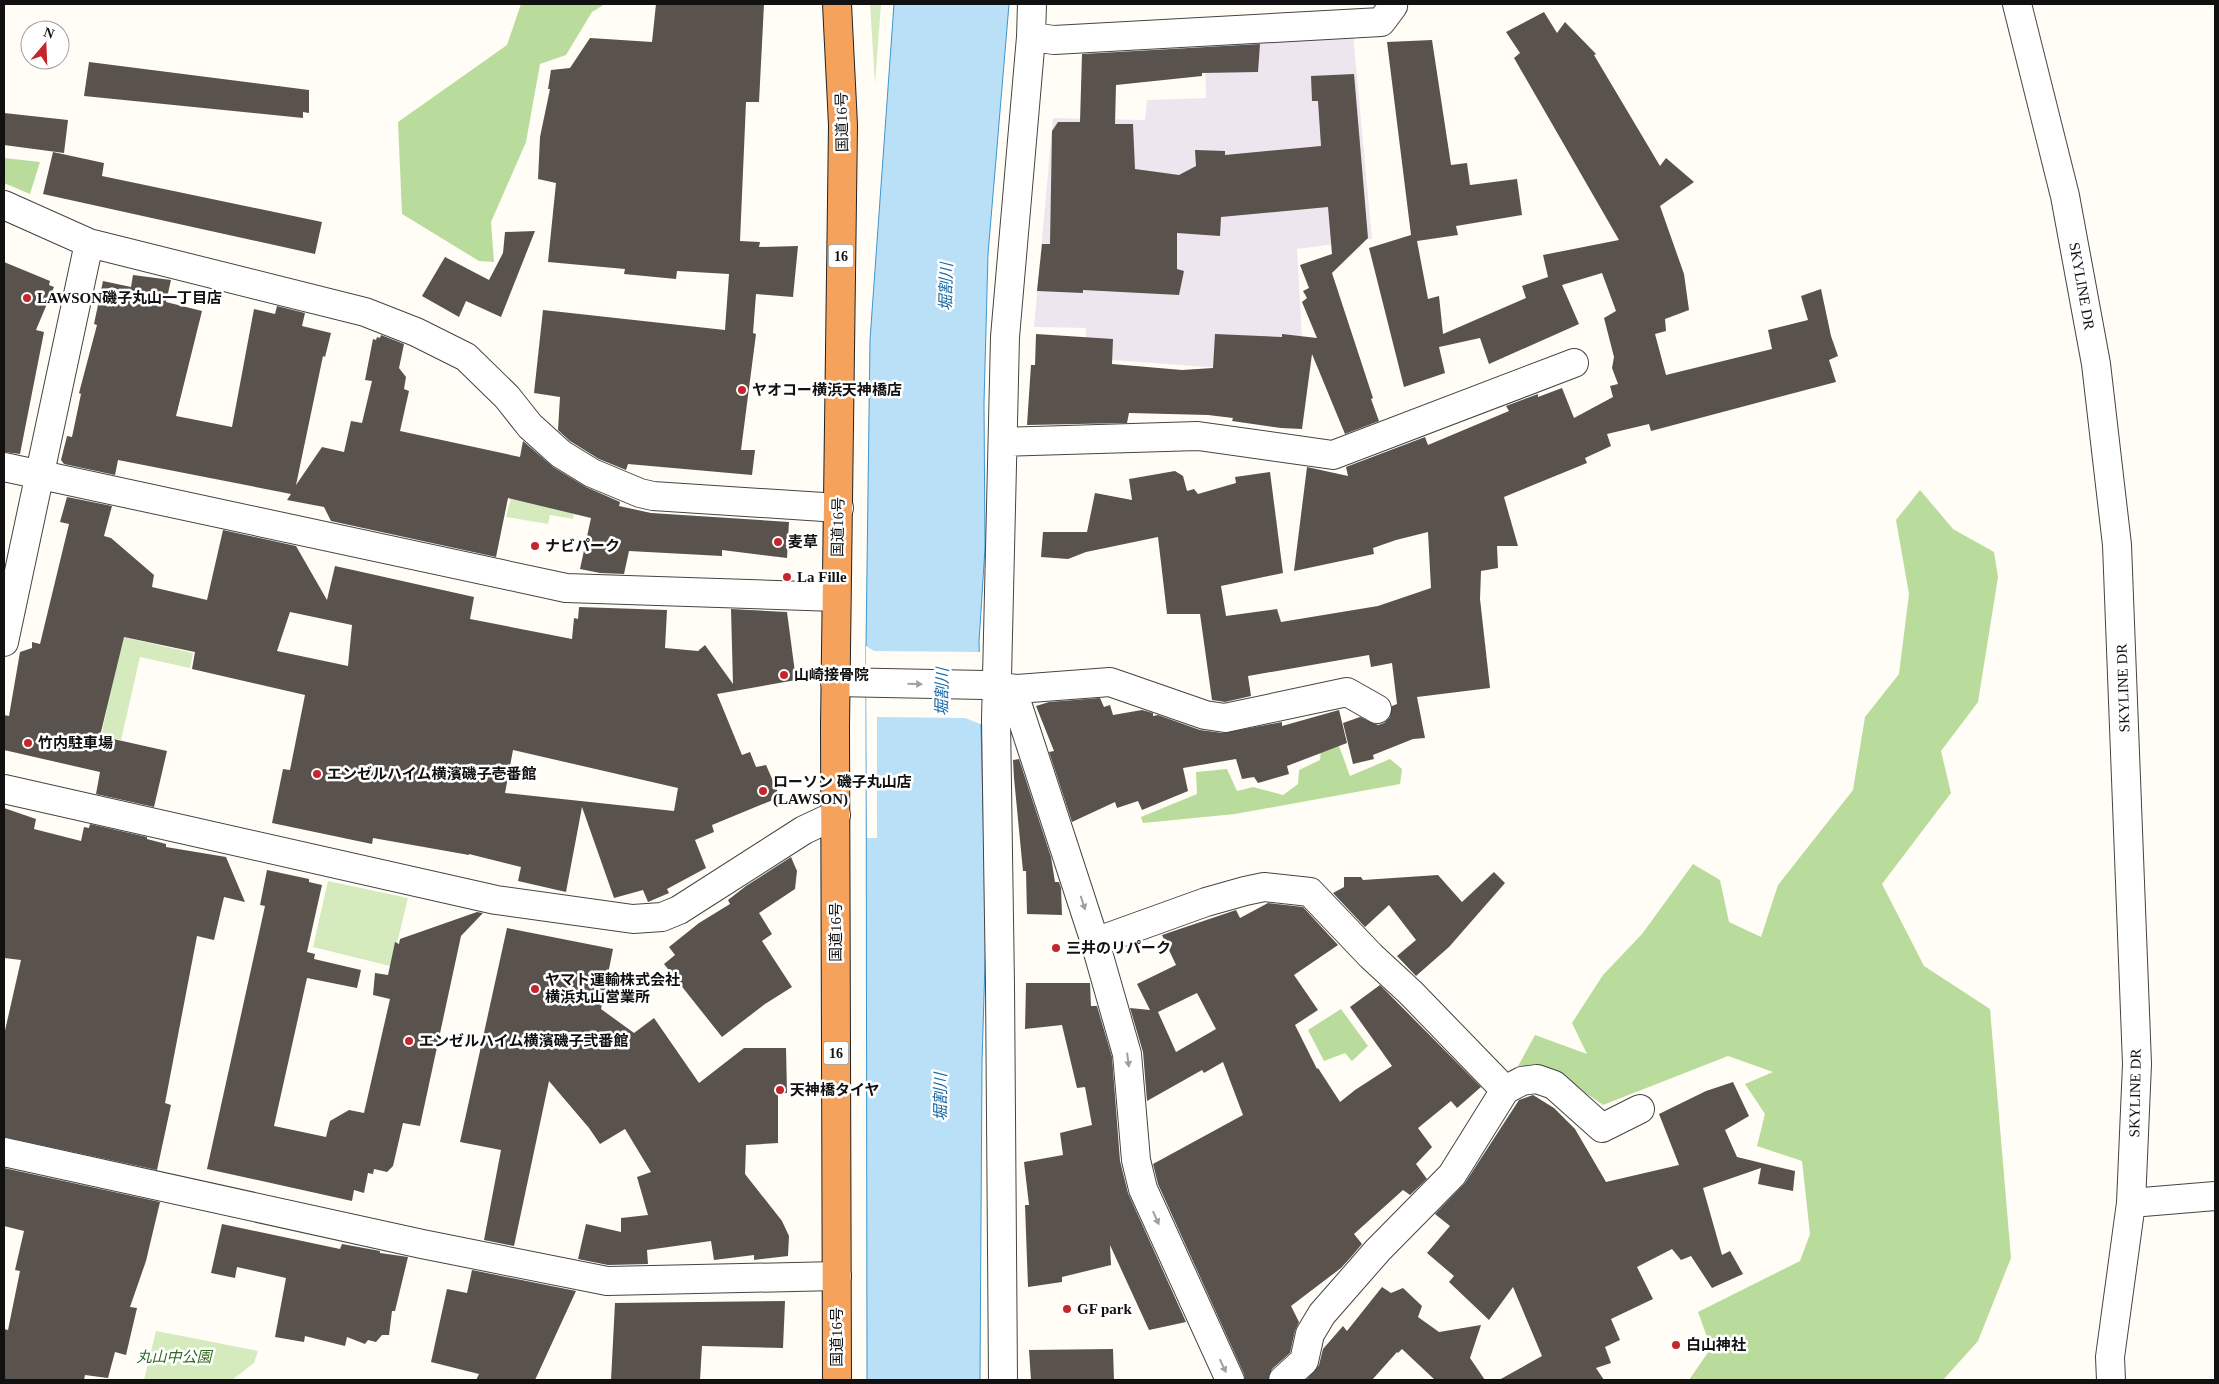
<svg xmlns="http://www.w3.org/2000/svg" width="2219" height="1384" font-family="'Times New Roman','Noto Sans JP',serif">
<rect width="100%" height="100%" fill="#fffdf5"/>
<!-- industrial -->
<path fill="#eee6ef" d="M 1353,34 L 1372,239 L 1297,249 L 1304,374 L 1085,358 L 1086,328 L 1034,327 L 1053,118 L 1145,120 L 1147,100 L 1206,98 L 1205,42 Z"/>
<!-- green -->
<path fill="#d5ebbd" d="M 870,4 L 881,4 L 875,84 Z
M 512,493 L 574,514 L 573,519 L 550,515 L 548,524 L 506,517 Z
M 123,637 L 193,653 L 190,668 L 140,657 L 121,740 L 101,736 Z
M 328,881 L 408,898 L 397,943 L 395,943 L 390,966 L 313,947 Z
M 156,1331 L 258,1351 L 254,1363 L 232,1380 L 144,1380 Z"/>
<!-- forest -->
<path fill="#b9dc9c" d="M 521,4 L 605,4 L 592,12 L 566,55 L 540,64 L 526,142 L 491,222 L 494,262 L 479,261 L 402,214 L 398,122 L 507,45 Z
M 4,158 L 40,162 L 30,194 L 4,183 Z
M 1920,490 L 1953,529 L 1994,552 L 1998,577 L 1978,702 L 1941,751 L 1951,793 L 1882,884 L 1924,966 L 1990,1009 L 2011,1258 L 1978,1341 L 1943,1380 L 1689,1380 L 1711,1348 L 1698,1312 L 1800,1261 L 1810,1234 L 1802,1161 L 1757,1146 L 1765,1114 L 1745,1084 L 1773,1072 L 1728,1056 L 1603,1105 L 1564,1078 L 1517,1068 L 1535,1035 L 1587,1054 L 1572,1023 L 1603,975 L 1642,934 L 1693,864 L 1720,880 L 1729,922 L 1761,937 L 1778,885 L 1853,790 L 1865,717 L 1899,674 L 1909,594 L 1896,520 Z
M 1339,746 L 1350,776 L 1390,759 L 1402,769 L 1400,784 L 1235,814 L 1143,823 L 1141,817 L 1197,794 L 1196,772 L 1227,769 L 1237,791 L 1253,787 L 1283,795 L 1298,784 L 1299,770 L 1320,760 L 1321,748 Z
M 1341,1009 L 1368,1046 L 1352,1061 L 1345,1053 L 1324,1061 L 1308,1030 Z"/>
<!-- water -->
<path fill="#b9e0f7" stroke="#3f96cf" d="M 894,4 L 1009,4 L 988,254 L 984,403 L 985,548 L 979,642 L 986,930 L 982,1062 L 980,1380 L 867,1380 L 866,646 L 870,340 Z"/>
<!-- pier -->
<path fill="#fffdf5" d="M 866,646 L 874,651 L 982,652 L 983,725 L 965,718 L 877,717 L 877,838 L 867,838 Z"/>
<!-- building -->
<path fill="#5a524d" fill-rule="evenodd" d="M 656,4 L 764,4 L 759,102 L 746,102 L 740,241 L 760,242 L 759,247 L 798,246 L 793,297 L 756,294 L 753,333 L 756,334 L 741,450 L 755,450 L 752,475 L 628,464 L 626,470 L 599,459 L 570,441 L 558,430 L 560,397 L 534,393 L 543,310 L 725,330 L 729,274 L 677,271 L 676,279 L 624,274 L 625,269 L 548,262 L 556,183 L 538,179 L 540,137 L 550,89 L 548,89 L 551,70 L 570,68 L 590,38 L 652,42 Z
M 1544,12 L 1557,33 L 1565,22 L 1596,54 L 1594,55 L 1660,166 L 1666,158 L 1694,182 L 1660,206 L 1684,274 L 1689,310 L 1665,319 L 1666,331 L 1655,334 L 1666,375 L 1772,349 L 1768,330 L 1808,320 L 1801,296 L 1821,289 L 1831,336 L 1838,356 L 1829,360 L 1836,382 L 1651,431 L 1649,424 L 1607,434 L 1611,446 L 1585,458 L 1587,463 L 1504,497 L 1518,546 L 1497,546 L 1498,568 L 1481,571 L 1480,599 L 1490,688 L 1417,697 L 1425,738 L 1413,739 L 1373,755 L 1374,759 L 1353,764 L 1343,723 L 1360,717 L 1378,725 L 1384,723 L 1390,717 L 1392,706 L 1397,704 L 1392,663 L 1371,667 L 1369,655 L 1248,676 L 1251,696 L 1225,702 L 1212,700 L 1200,614 L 1167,614 L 1158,537 L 1086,552 L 1068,559 L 1041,557 L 1043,532 L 1087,532 L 1095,493 L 1132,500 L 1129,479 L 1175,471 L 1183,476 L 1187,491 L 1194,489 L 1198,494 L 1236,483 L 1235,477 L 1270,472 L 1283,573 L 1221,586 L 1226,616 L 1277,609 L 1281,622 L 1378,606 L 1431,588 L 1428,532 L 1396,540 L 1373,548 L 1374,554 L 1294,571 L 1307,467 L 1348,476 L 1346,467 L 1425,437 L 1428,445 L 1509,411 L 1506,406 L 1538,394 L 1538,397 L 1562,388 L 1574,418 L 1613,397 L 1610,386 L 1618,384 L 1612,368 L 1614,357 L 1604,318 L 1616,311 L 1602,273 L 1562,285 L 1579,324 L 1489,364 L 1480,338 L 1439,347 L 1445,373 L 1404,387 L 1369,248 L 1411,235 L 1387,42 L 1432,40 L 1451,165 L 1467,163 L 1470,185 L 1517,179 L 1522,215 L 1456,226 L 1458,235 L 1417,241 L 1428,299 L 1439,296 L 1443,334 L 1526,298 L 1522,286 L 1548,277 L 1543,255 L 1619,240 L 1514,58 L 1520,53 L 1506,32 Z
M 1260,44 L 1258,72 L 1202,73 L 1202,76 L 1116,85 L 1115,124 L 1133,124 L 1135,169 L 1179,175 L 1196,166 L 1195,150 L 1225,151 L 1225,155 L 1321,146 L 1318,101 L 1312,101 L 1311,76 L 1354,74 L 1368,238 L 1332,273 L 1373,398 L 1371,399 L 1379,421 L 1345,434 L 1312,354 L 1302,429 L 1281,428 L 1232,421 L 1233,418 L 1208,415 L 1129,413 L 1127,423 L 1027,425 L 1031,365 L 1035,365 L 1036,334 L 1113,339 L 1112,364 L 1182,370 L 1213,368 L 1215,334 L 1282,337 L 1282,334 L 1317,338 L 1302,302 L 1307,298 L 1303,291 L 1309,288 L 1300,265 L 1332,254 L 1328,207 L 1221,217 L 1220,236 L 1177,233 L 1177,269 L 1184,271 L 1179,295 L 1083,290 L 1083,293 L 1037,291 L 1042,244 L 1050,244 L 1052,131 L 1058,122 L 1080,122 L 1082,54 Z
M 89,62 L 309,90 L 309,113 L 303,112 L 303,118 L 84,96 Z
M 4,113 L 68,120 L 64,153 L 4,145 Z
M 53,152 L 104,163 L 102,176 L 322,222 L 315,254 L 43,194 Z
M 535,231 L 501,317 L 466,301 L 459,317 L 422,296 L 445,257 L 489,280 L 503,253 L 505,232 Z
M 4,262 L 50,281 L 49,285 L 54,287 L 36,330 L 44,332 L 20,454 L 4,452 Z
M 133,275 L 171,280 L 166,302 L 202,311 L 176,416 L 232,427 L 254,309 L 275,314 L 277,306 L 305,313 L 302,326 L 331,333 L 325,357 L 323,356 L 296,485 L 322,447 L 344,452 L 351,421 L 362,423 L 372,381 L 365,380 L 373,339 L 376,340 L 377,337 L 380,338 L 381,335 L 404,344 L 399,368 L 406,377 L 404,389 L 409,391 L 400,431 L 520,457 L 523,441 L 553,467 L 586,487 L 620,502 L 619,506 L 651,513 L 789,522 L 787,558 L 722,550 L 722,556 L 629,551 L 624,574 L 600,573 L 580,569 L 591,518 L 508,498 L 496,557 L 331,521 L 324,507 L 287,500 L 291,494 L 118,460 L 115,475 L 64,464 L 61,460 L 67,436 L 72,437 L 81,394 L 79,393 L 97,325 L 94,324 L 103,281 L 131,287 Z
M 67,497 L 112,506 L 104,536 L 111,538 L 154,575 L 152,587 L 207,600 L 223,530 L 296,546 L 327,600 L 335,566 L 474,597 L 470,619 L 572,639 L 574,618 L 578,619 L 579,607 L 667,610 L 665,648 L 698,651 L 705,645 L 733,684 L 731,609 L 787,612 L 796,680 L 717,694 L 742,755 L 750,752 L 756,767 L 766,765 L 780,797 L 712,825 L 714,832 L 695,840 L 706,868 L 667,889 L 669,893 L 648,902 L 643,890 L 614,898 L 582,807 L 566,892 L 518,881 L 521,867 L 469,854 L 469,855 L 373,838 L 372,844 L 272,823 L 283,769 L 290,770 L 305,695 L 192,669 L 195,652 L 124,637 L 100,736 L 167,751 L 154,807 L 96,794 L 100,772 L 4,750 L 4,715 L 9,716 L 20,652 L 32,648 L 32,642 L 40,644 L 69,524 L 60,522 ZM 290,612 L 352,625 L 348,666 L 277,651 ZM 513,750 L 678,788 L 674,811 L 505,793 Z
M 1100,698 L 1104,707 L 1110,705 L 1113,715 L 1142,710 L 1153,713 L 1153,716 L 1158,715 L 1200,730 L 1223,733 L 1282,722 L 1282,726 L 1339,710 L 1347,743 L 1287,766 L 1289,774 L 1258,783 L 1254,777 L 1242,779 L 1236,759 L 1183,768 L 1188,791 L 1142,810 L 1138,801 L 1117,808 L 1115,802 L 1072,822 L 1049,752 L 1054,751 L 1036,706 L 1049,702 Z
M 1019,759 L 1051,857 L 1055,882 L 1059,882 L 1061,888 L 1062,915 L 1027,914 L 1026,871 L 1023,871 L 1014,778 L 1013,760 Z
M 4,808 L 36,819 L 34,829 L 81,841 L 84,827 L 89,828 L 90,824 L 147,837 L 147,839 L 166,844 L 166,847 L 226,857 L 245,902 L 224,897 L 214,940 L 197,936 L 165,1103 L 171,1105 L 157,1170 L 4,1137 L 4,1035 L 21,960 L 4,958 Z
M 791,857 L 797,871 L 795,889 L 759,913 L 772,934 L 762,941 L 792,987 L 765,1004 L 722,1037 L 664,964 L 675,955 L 669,947 L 699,923 L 730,904 L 728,900 L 746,886 Z
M 267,870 L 309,879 L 309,882 L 322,885 L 307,952 L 315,954 L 314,959 L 361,970 L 357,988 L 307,978 L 274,1126 L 326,1137 L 330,1121 L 349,1110 L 364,1113 L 390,999 L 373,995 L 375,973 L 388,975 L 395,942 L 399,944 L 400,939 L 477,912 L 483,913 L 461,936 L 420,1126 L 403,1123 L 393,1166 L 387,1172 L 374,1169 L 373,1174 L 368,1173 L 364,1193 L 354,1190 L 352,1201 L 207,1169 L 265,906 L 260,905 Z
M 1494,872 L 1505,883 L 1449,947 L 1416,976 L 1397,956 L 1416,940 L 1389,905 L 1365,927 L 1333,893 L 1344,887 L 1344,877 L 1361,877 L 1363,880 L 1438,875 L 1462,902 Z
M 1268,903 L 1303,907 L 1338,945 L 1294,975 L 1318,1010 L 1295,1025 L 1317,1069 L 1318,1068 L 1340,1102 L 1355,1090 L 1392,1066 L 1350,1007 L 1380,985 L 1481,1087 L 1457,1108 L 1451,1101 L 1418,1128 L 1432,1147 L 1416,1164 L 1427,1179 L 1410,1195 L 1403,1190 L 1354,1234 L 1362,1244 L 1351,1257 L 1341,1268 L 1291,1306 L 1299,1322 L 1295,1331 L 1290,1353 L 1272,1369 L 1268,1380 L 1245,1380 L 1244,1374 L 1158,1184 L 1153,1164 L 1243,1115 L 1223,1062 L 1204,1073 L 1202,1070 L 1147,1101 L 1143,1052 L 1130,1008 L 1150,1010 L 1137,984 L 1176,965 L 1162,935 L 1236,910 L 1240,918 ZM 1197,993 L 1216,1029 L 1176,1052 L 1158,1012 Z
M 507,928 L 613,949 L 601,1009 L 634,1033 L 654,1018 L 699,1083 L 744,1048 L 786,1048 L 787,1093 L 778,1094 L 778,1143 L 746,1145 L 745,1174 L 782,1221 L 789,1236 L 788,1256 L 754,1260 L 754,1255 L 714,1260 L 711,1241 L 647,1250 L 648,1264 L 608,1265 L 578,1259 L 586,1224 L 621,1232 L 621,1218 L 648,1215 L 637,1177 L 651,1172 L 625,1129 L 600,1144 L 589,1128 L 549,1081 L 514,1246 L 484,1240 L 501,1150 L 460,1142 Z
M 1026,983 L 1090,983 L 1091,1006 L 1097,1006 L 1112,1057 L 1120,1161 L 1128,1193 L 1186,1322 L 1149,1330 L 1110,1245 L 1111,1265 L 1062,1277 L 1062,1282 L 1028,1287 L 1025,1205 L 1029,1205 L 1024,1162 L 1063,1155 L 1060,1133 L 1092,1125 L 1085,1087 L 1077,1088 L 1062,1025 L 1025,1029 Z
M 1733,1082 L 1749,1116 L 1725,1130 L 1737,1157 L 1795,1171 L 1793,1191 L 1758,1184 L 1761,1168 L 1703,1188 L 1722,1255 L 1730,1251 L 1743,1274 L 1712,1288 L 1691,1256 L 1681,1260 L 1672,1249 L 1637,1267 L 1653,1299 L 1611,1319 L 1620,1340 L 1605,1347 L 1611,1363 L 1596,1368 L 1604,1380 L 1499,1380 L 1542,1356 L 1513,1287 L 1489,1320 L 1449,1282 L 1454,1276 L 1427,1253 L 1450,1226 L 1435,1214 L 1465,1183 L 1519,1100 L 1533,1095 L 1554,1108 L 1575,1129 L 1606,1182 L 1679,1165 L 1659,1114 L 1706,1091 Z
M 4,1168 L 160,1202 L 146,1261 L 130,1307 L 137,1308 L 126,1355 L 115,1352 L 108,1378 L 85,1375 L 84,1380 L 4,1380 L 4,1329 L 8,1330 L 20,1271 L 15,1270 L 24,1231 L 4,1226 Z
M 222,1224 L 340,1249 L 342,1244 L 380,1251 L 380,1253 L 408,1257 L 395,1311 L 392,1311 L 389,1335 L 382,1335 L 376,1342 L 368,1340 L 365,1344 L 347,1337 L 345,1346 L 305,1336 L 304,1342 L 275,1337 L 286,1278 L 237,1267 L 235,1278 L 211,1273 Z
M 472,1270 L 576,1291 L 535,1380 L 476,1380 L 479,1374 L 431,1362 L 447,1289 L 467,1293 Z
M 1382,1287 L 1391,1293 L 1403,1288 L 1422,1306 L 1418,1317 L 1439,1332 L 1481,1325 L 1470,1358 L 1485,1380 L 1435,1380 L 1402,1349 L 1398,1353 L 1397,1352 L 1372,1380 L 1306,1380 L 1319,1365 L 1323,1349 L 1343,1326 L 1347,1331 Z
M 785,1301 L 783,1348 L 702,1346 L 700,1380 L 611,1380 L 615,1303 Z
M 1113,1349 L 1114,1380 L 1031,1380 L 1029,1350 Z"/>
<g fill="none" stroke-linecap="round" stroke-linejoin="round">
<defs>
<path id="minor" d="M 2017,4 L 2065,196 L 2096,364 L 2117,545 L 2137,1064 L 2131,1203 L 2110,1357 L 2111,1380
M 1031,37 L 1054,40 L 1381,22 L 1393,6 L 1392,4
M 4,205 L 89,243 L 365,312 L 416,332 L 466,357 L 507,397 L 530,426 L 561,454 L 592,473 L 640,493 L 653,496 L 839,508
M 1003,442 L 1198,436 L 1333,455 L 1574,363
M 4,467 L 566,588 L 836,597
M 4,642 L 89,243
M 835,682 L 984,685 L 1017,689 L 1110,682 L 1205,715 L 1225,718 L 1347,692 L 1377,709
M 998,687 L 1016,700 L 1095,942 L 1127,1054 L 1136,1160 L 1143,1189 L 1230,1380
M 4,789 L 496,900 L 633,919 L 662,917 L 679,910 L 804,830 L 836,815
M 1095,942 L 1206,902 L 1245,891 L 1264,887 L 1310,892 L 1371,956 L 1411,993 L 1505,1090
M 4,1152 L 422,1244 L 607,1281 L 837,1276
M 2131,1203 L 2215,1196
M 1003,1380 L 1000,985 L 996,720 L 1005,337 L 1031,37 L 1032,4
M 1283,1380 L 1304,1361 L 1310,1334 L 1322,1314 L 1378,1250 L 1452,1175 L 1505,1090 L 1522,1081 L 1537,1079 L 1554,1085 L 1602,1128 L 1640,1109"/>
<path id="highway" d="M 837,4 L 843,125 L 835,726 L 837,1380"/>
</defs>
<!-- minor casing -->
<use href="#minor" stroke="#444" stroke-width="30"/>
<!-- highway casing -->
<use href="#highway" stroke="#222" stroke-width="30"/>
<!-- minor -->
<use href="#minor" stroke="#fff" stroke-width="28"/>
<!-- highway -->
<use href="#highway" stroke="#f5a25d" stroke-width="28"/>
</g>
<!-- one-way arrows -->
<defs><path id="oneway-solid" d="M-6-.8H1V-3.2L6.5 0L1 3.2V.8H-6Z" transform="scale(1.25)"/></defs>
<g fill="#a0a0a0">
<use href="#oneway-solid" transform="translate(915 684) rotate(1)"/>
<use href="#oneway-solid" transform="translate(1083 903) rotate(72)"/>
<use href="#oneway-solid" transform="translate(1128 1060) rotate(83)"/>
<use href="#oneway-solid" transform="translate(1156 1218) rotate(66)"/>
<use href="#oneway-solid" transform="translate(1223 1366) rotate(65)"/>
</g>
<!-- markers -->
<g fill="#c4262e" stroke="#fff" stroke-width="2">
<circle cx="27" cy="298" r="5"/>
<circle cx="742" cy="390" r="5"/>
<circle cx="778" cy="542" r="5"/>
<circle cx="535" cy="546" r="5"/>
<circle cx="787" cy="577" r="5"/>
<circle cx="784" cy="675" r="5"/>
<circle cx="28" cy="743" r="5"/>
<circle cx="317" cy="774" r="5"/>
<circle cx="763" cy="791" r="5"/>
<circle cx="1056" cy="948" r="5"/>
<circle cx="535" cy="989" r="5"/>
<circle cx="409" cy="1041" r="5"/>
<circle cx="780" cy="1090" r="5"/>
<circle cx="1067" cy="1309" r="5"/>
<circle cx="1676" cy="1345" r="5"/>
</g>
<g text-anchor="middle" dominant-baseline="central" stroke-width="5" stroke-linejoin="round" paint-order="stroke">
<!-- shield labels -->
<g fill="#fff" stroke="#585858" stroke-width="1">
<rect x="828.5" y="244.5" width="25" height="23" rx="4"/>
<rect x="823.5" y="1041.5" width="25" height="23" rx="4"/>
</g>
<g font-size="14" font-weight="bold" fill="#111">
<text x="841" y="256">16</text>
<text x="836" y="1053">16</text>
</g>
<!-- street labels -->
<g font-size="15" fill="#111" stroke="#fff">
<text transform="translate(842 122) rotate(-91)">国道16号</text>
<text transform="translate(2082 286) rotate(80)">SKYLINE DR</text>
<text transform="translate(838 527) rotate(-89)">国道16号</text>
<text transform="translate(2123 688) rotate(-92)">SKYLINE DR</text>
<text transform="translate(836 932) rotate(-90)">国道16号</text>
<text transform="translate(2135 1093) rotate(-89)">SKYLINE DR</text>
<text transform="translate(837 1337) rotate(-90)">国道16号</text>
</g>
<!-- poi labels -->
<g font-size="15" font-weight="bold" fill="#111" stroke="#fff" text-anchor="start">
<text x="37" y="298">LAWSON磯子丸山一丁目店</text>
<text x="752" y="390">ヤオコー横浜天神橋店</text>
<text x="788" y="542">麦草</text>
<text x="545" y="546">ナビパーク</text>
<text x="797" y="577">La Fille</text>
<text x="794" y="675">山崎接骨院</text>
<text x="38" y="743">竹内駐車場</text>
<text x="327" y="774">エンゼルハイム横濱磯子壱番館</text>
<text x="773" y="782">ローソン 磯子丸山店<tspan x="773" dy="17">(LAWSON)</tspan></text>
<text x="1066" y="948">三井のリパーク</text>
<text x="545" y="980">ヤマト運輸株式会社<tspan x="545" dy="17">横浜丸山営業所</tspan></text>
<text x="419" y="1041">エンゼルハイム横濱磯子弐番館</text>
<text x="790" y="1090">天神橋タイヤ</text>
<text x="1077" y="1309">GF park</text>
<text x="1686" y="1345">白山神社</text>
</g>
<!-- park labels -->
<g font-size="15" font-style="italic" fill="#2f6b1f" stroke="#fff">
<text x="174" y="1357">丸山中公園</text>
</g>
<!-- water labels -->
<g font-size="16" font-style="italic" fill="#1768a6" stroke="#fff">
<text transform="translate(946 287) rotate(-89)">堀割川</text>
<text transform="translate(942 692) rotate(-89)">堀割川</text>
<text transform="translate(940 1097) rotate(-90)">堀割川</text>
</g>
</g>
<!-- border -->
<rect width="2219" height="1384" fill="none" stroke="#111111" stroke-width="10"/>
<!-- north arrow -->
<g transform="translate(45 45) rotate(19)"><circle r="24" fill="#ffffff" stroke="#a0a0a0"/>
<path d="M0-4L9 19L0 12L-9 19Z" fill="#c4262e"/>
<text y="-8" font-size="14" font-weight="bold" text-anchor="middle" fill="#111111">N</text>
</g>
</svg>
